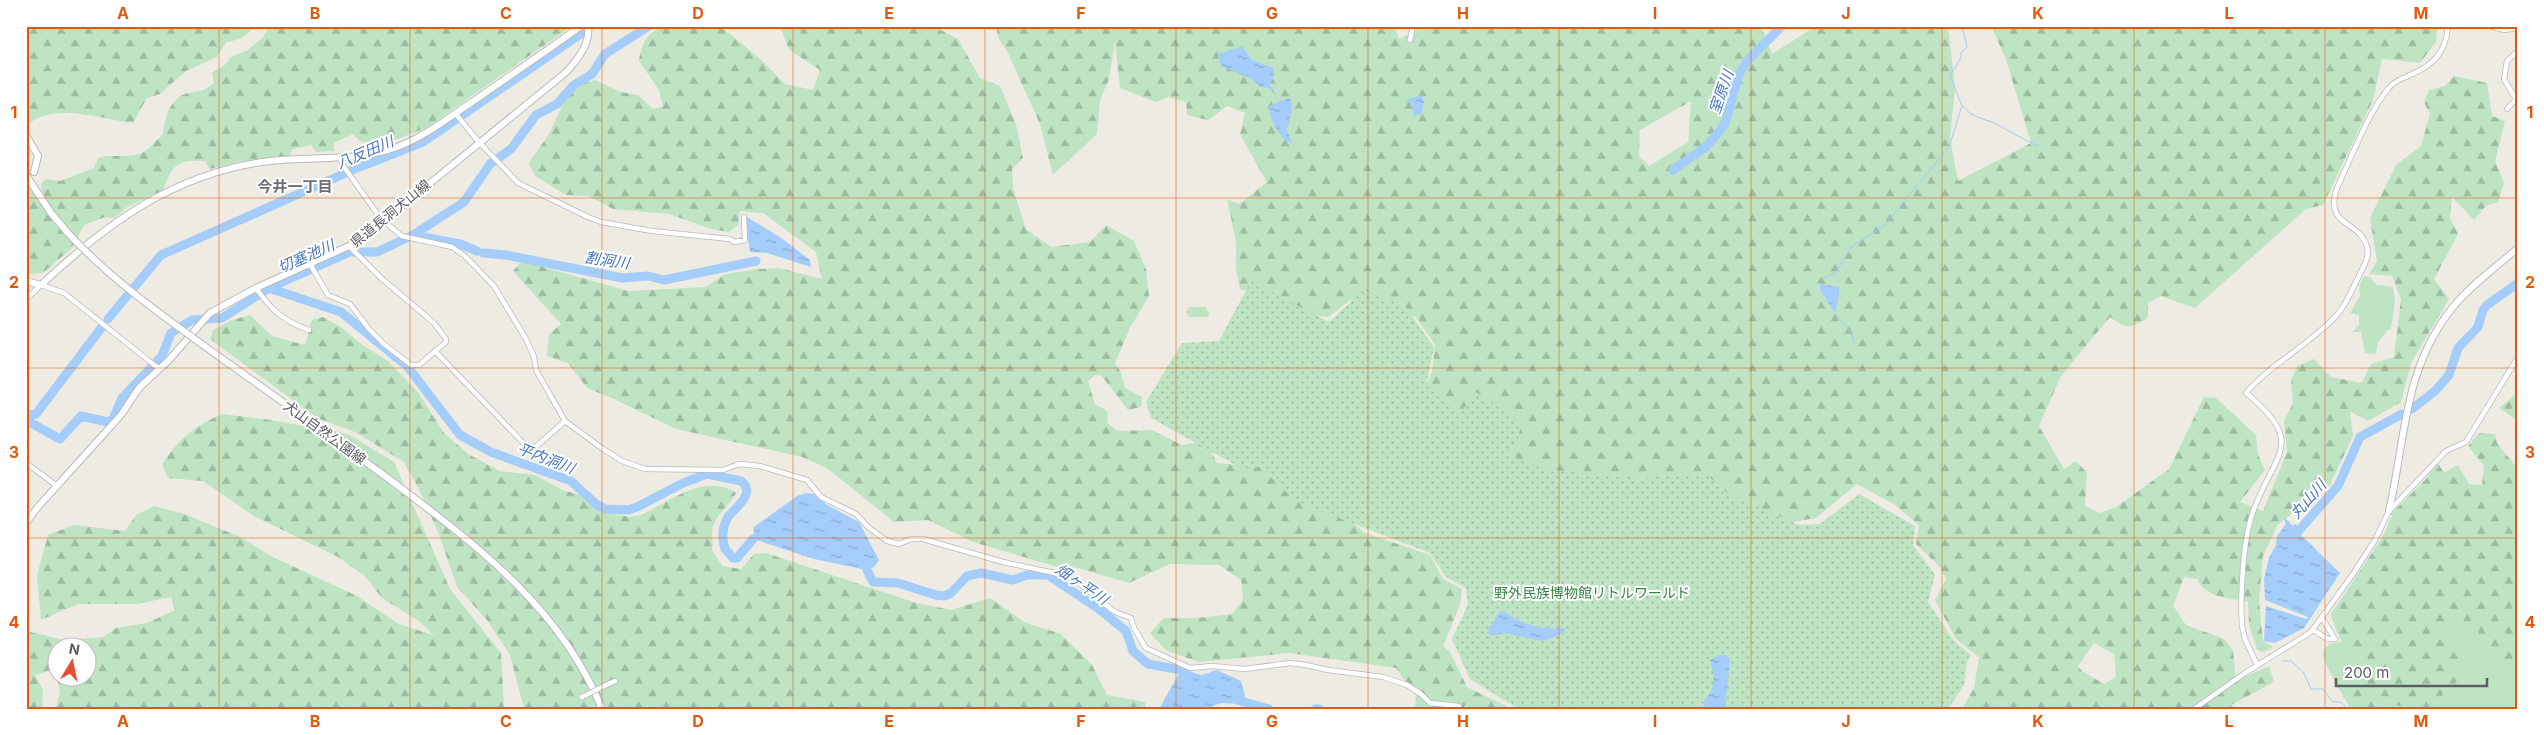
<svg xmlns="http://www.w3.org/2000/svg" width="2544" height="735" font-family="Inter,'Noto Sans JP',sans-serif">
<defs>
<pattern id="forest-firs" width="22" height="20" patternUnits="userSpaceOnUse" patternTransform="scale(1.25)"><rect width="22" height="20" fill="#bfe4c3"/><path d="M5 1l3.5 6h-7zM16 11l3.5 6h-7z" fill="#9ebca2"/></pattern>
<pattern id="park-dots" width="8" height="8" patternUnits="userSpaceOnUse" patternTransform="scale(1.25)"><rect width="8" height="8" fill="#bfe4c3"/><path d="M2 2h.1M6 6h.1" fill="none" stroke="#9ebca2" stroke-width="1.8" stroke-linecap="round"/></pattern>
<pattern id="water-ripples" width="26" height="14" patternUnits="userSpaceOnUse" patternTransform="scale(1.25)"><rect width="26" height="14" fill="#a4cdfb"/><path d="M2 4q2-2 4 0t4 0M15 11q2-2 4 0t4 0" fill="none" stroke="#89aacf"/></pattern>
</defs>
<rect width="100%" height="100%" fill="#edebe2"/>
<!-- grass -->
<path fill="#bfe4c3" d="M 2364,276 L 2370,277 L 2376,285 L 2393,287 L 2395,301 L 2391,329 L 2388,330 L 2378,342 L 2376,354 L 2365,353 L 2361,332 L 2353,332 L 2359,325 L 2359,315 L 2350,313 L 2360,296 L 2359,286 Z
M 1189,307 L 1205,307 L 1209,313 L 1208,317 L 1189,317 L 1186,312 Z
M 2518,532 L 2518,709 L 2351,709 C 2346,701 2322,661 2323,654 C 2323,650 2327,647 2329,644 L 2355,639 Z"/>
<!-- forest -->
<path fill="url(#forest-firs)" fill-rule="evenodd" d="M 26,26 L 255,26 C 246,37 240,40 226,42 L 217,57 L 186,71 L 160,94 L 147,98 L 133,123 C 100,119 53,101 26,126 Z
M 270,26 L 572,26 L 426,128 L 385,144 L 361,142 L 353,134 L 334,143 L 334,151 L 316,152 L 311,145 L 293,149 L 289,156 L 238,162 L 210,169 L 205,161 C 177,159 172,165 163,190 L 127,207 L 114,218 L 105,217 L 84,225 L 72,248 L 43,273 L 26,274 L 26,188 L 42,192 L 41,185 L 45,179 L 60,181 L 94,168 L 98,158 C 114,153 131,160 145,151 C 152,147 156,139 163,135 C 164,120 169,100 185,94 C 201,89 199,95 214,83 L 212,73 L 226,64 L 231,57 L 248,50 L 262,38 Z
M 663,26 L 720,26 L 758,57 L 785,84 L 813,90 L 820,70 L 789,50 L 780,26 L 933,26 L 958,39 L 980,78 L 1000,86 L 1016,124 L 1023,158 L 1012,169 L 1013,188 L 1026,229 L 1051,247 L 1090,242 L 1106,225 L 1134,241 L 1146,269 L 1149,296 L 1130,328 L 1115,363 L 1121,373 L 1125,388 L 1142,397 L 1141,407 L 1128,410 L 1101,375 L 1095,375 L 1088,381 L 1095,404 L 1107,411 L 1108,424 L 1118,431 L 1152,430 L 1182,445 L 1206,441 L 1217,463 L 1239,465 L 1255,459 L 1329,504 L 1365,533 L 1430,555 L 1443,579 L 1462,589 L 1460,605 L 1443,646 L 1450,652 L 1467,687 L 1512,709 L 1471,709 L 1465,705 L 1463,709 L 1415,709 L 1416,696 L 1396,668 L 1289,653 L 1199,662 L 1167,651 L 1150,633 L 1164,618 L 1197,618 L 1232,614 L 1243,600 L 1241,580 L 1219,565 L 1170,564 L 1129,583 L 1078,568 L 1054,566 L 973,542 L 928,520 L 894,522 L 827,468 L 802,457 L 676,429 L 614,399 L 587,388 L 568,363 L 547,356 L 549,334 L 561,324 L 513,271 L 522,261 L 628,291 L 706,287 L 725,274 L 758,269 L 779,268 L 822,279 L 816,252 L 763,213 L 740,211 L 738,225 L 729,232 L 711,229 L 669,214 L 613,209 L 588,196 L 566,195 L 535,176 L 529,163 L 549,134 L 565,100 L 581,84 L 595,80 L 621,92 L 638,95 L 653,109 L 663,107 L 659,90 L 639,61 C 642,43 646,34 663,26 Z
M 996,26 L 1395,26 L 1399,39 L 1424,26 L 1761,26 L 1772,54 L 1816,26 L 1948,26 L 1955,89 L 1950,138 L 1958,181 L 2031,143 L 2006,59 L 1991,26 L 2437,26 L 2436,42 L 2420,63 L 2382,59 L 2373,100 L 2323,205 L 2306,209 L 2195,308 L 2161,296 L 2148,303 L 2148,318 C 2130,329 2127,329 2110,317 L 2061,376 L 2039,426 L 2064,469 L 2076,461 L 2087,473 L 2085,506 L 2100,513 L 2116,507 L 2169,469 L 2204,397 L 2216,398 L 2256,435 L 2258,454 L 2265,470 L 2240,502 L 2263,511 L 2287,452 L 2284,421 L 2293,403 L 2291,381 L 2297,366 L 2314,359 L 2331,377 L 2362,383 L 2371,364 L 2394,357 L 2401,299 L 2392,276 L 2369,274 L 2377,261 L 2370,218 L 2396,165 L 2421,146 L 2430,114 L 2424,102 L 2429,90 L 2445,86 L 2454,76 L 2487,83 L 2492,116 L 2505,121 L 2495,161 L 2504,183 L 2498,202 L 2486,206 L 2474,220 L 2452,197 L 2450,218 L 2458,234 L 2434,279 L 2449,299 L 2411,363 L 2401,402 L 2368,421 L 2350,411 L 2353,436 L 2329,487 L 2278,524 L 2263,556 L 2259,601 L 2263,641 L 2273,647 L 2264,652 L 2257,650 L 2249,624 L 2248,601 C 2231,599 2205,598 2197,579 L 2184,577 L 2173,606 L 2186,625 L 2224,639 L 2233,650 L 2236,681 L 2269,666 L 2274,682 L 2231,705 L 2235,709 L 1962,709 L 1974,688 L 1979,657 L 1956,639 L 1935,600 L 1946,579 L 1939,566 L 1916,544 L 1919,525 L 1895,505 L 1857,484 L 1816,518 L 1780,524 L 1620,490 L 1501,456 L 1462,416 L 1422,395 L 1432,372 L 1435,345 L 1415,316 L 1400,317 L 1362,299 L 1349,301 L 1329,317 L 1312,315 L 1240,289 L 1236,269 L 1236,242 L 1227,199 L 1239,204 L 1267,182 L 1240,134 L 1245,113 L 1227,106 L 1208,120 L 1187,115 L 1186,102 L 1168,97 L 1156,102 L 1120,88 L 1115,41 L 1109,79 L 1100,100 L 1097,134 L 1053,175 L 1040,124 L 1008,53 L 998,37 ZM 1691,101 L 1688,142 L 1649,166 L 1639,156 L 1640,130 ZM 2094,643 L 2114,654 L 2116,677 L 2104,684 L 2082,671 L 2078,666 Z
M 250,315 L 272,336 L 305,345 L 312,320 L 323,317 L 341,327 L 361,344 L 388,361 L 417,391 L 444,433 L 468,454 L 500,471 L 535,475 L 562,490 L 581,495 L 602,512 L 630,517 L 641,515 C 669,502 705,472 736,493 C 730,506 718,512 713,526 C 710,533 714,542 712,550 L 722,566 L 741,569 L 754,554 L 766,553 L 913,602 L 951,610 L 990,598 L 1024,622 L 1061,634 L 1092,665 L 1107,695 L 1145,702 L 1145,709 L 524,709 L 510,655 L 487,620 L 457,587 L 440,537 L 420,491 L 404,462 L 355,432 L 317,418 L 210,339 L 213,330 L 232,320 Z
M 2516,394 L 2518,396 L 2518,421 L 2499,408 Z
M 222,414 L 271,420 L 348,434 L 394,462 L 450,589 L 501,653 L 504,709 L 56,709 L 60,692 L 55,669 L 35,675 L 43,690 L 42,709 L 26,709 L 26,631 L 65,640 L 103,637 L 116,628 L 147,623 L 175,610 L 171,597 L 137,604 L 78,604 L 41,620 L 37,575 L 48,535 L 74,525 L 125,531 L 136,515 L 154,506 L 184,514 L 240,537 L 271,556 L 357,596 L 399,624 L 433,635 L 419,621 L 382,598 L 365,576 L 338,557 L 254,516 L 203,481 L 168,478 L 162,464 C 181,437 192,428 222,414 ZM 58,648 L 88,648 L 88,678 L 58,678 Z
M 2479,433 L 2495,434 L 2497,443 L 2518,469 L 2518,670 L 2508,670 L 2483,646 L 2475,620 L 2446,626 L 2448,639 L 2462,639 C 2468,669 2464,679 2439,698 L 2437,709 L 2391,705 L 2394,709 L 2353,709 L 2346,699 L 2360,678 L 2337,632 L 2331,614 L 2382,538 L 2394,511 L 2426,479 L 2437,462 L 2444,473 L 2458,465 L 2469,484 L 2482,485 L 2484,466 L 2468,446 Z"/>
<!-- park -->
<path fill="url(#park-dots)" d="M 1251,281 L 1329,322 L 1364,290 L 1405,306 L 1434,347 L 1427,381 L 1461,412 L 1476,392 L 1522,422 L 1517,442 L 1508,455 L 1549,469 L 1631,479 L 1705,473 L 1728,494 L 1799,525 L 1820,524 L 1859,494 L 1915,526 L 1913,545 L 1935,575 L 1928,602 L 1954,641 L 1971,655 L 1967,662 L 1964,685 L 1948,709 L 1522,709 L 1514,706 L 1470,679 L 1452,639 L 1468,605 L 1466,588 L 1446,577 L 1430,553 L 1297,502 L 1260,467 L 1241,468 L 1151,418 L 1146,402 L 1182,343 L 1219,341 Z"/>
<!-- water -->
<path fill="url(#water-ripples)" d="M 1242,46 L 1252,60 L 1273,68 L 1274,76 L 1270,84 L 1278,99 L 1270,88 L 1260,87 L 1252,79 L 1221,66 L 1218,54 Z
M 1421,95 L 1424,101 L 1422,113 L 1414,116 L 1411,103 L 1404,101 Z
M 1290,97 L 1292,110 L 1287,130 L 1293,146 C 1290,140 1288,143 1284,139 C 1276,131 1269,117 1269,106 Z
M 745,216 L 780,237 L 810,260 L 811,267 L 767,253 L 750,252 Z
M 1820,284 L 1840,287 L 1835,314 L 1820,289 Z
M 806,493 L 814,494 L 827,505 L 859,522 L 879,560 L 874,567 L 867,570 L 814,559 L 753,539 L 754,527 L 797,496 Z
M 2283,516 L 2293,526 L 2295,524 L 2301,530 L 2299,533 L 2340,573 L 2304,628 L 2275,643 L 2264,641 L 2266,606 L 2306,619 L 2308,617 L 2265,600 L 2264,579 L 2269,558 L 2276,545 L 2277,536 L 2286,524 Z
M 1504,611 C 1523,626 1542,630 1565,628 L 1564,633 L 1543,641 L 1504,633 L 1492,636 L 1487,633 L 1499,612 Z
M 1719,655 L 1726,655 L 1730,660 L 1725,709 L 1705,709 L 1704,701 C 1716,687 1715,677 1710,660 Z
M 1181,670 L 1202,675 L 1217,670 L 1241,681 L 1247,704 L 1221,703 L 1205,709 L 1159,709 Z"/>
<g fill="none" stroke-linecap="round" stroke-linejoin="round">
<!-- stream -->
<path stroke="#a4cdfb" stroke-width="1" d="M 1963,106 C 1973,120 1987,118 2000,126 C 2013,133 2024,140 2039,146
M 1823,278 L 1836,273 L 1851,247 L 1884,226 L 1949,147 L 1962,106 L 1950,76 L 1961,58 L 1961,53 L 1967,47 L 1962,26
M 1835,313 L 1851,333 L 1855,344
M 26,413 L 27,415
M 2282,661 L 2291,661 L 2304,673 L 2311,689 L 2323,689 L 2333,702 L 2341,702 L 2348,709"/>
<!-- river -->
<path stroke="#a4cdfb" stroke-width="9" d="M 1673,170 L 1707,146 L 1725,124 L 1739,74 L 1749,59 L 1782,26
M 413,235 L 460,244 L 477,251
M 483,253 L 506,255 L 622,278 L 648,276 L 664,280 L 756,261
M 269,288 L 341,312 L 407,366 L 460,435 L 491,452 L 571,481 L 596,504 L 605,509 L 628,510 L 637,507 L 683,483 L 707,474 L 741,481 C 757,494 735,507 728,517 C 722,527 722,539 725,549 L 733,558 L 737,558 L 753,539
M 108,319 L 161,255 L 357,168 L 423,142 L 582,33
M 2412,409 L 2435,391 L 2449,375 L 2458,348 L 2478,327 L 2483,310 L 2487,305 L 2518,283
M 27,415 L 31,423 L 60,439 L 81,416 L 108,422 L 113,419 L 122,398 L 162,356 L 171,333 L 192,320 L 222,318 L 269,288 L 350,252 L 377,252 L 413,235 L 464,202 L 490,164 L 511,149 L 536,115 L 557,104 L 574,85 L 592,74 L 605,54 L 649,26
M 27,415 L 36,414 L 102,327
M 2293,537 L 2338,486 L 2360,437 L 2402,414
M 867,570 L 873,582 L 898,583 L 936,595 L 944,596 L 951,593 L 967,576 L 981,573 L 1013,580 L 1027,575 L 1048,575 L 1099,609 L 1126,631 L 1133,651 L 1148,664 L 1181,670 L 1190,676
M 1237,700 L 1269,709
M 1315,709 L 1319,709"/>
<defs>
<path id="street" d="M 2490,26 L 2504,30 L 2518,28
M 1410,40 L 1413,26
M 2507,109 L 2516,99 L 2504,79 L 2507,61 L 2518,51
M 455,113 L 478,141 L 518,183 L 588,217 L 601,222 L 652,231 L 730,239 L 734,242 L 745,240 L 744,217
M 340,156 L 342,164 L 381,219 L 402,236 L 452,247 L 465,256 L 494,286 L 526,339 L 534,357 L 536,370 L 565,421 L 603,449 L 622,461 L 645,469 L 723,470 L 739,464 L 760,466 L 807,480 L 821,497 L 856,514 L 868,527 L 887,541 L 899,544 L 911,539 L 923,539 L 1003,562 L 1064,575 L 1075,580 L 1115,612 L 1131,618 L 1134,628 L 1146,648 L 1190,668 L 1212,666 L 1245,669 L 1290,663 L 1306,665 L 1328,670 L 1383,677 L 1407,685 L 1421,694 L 1430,703 L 1459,706 L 1459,709
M 310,264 L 328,295 L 350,304 L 369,329 L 384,344 L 411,365 L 419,365 L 446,342 L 446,339 L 434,323 L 381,278 L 349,246
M 256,288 C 271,310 285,322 309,330
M 26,299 L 41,285 L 64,293 L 158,368
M 435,351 L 531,451 L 565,421
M 26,463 L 57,486
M 2322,618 L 2335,639
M 2313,630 L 2328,639 L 2335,639
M 2257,665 L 2245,639 L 2242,626 C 2240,596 2243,539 2253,512 C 2273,454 2309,444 2246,393 C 2272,363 2309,345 2336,316 C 2347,304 2352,289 2359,276 C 2363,267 2370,257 2367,247 C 2359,219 2324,228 2337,188 C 2351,158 2368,113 2388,89 C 2393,82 2400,79 2408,76 C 2432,66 2446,54 2448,26
M 606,685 L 615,681
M 2194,709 L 2245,673 L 2311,632 L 2353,574 L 2375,540 L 2389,511 L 2446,451 L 2466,442 L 2518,357"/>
<path id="secondary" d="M 26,135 L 38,156 L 34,172
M 26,175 L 51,213 L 67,232
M 26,281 L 41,285 C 107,223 176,172 270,161 C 312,156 357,162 397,147 C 424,137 448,118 472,102 C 508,77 545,52 581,26
M 221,358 C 280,400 339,442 397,485 C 479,547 562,610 602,709
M 2389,511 C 2406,437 2403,369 2453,307 C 2471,285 2496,267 2518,248
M 26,523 L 37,508 L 121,415 L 139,388 L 169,360 L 210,313 L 256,288 L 349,246 L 364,237 L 564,74 C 576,62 591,44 588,26"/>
</defs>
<!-- street casing -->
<use href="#street" stroke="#b8b9be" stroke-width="6"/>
<!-- secondary casing -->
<use href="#secondary" stroke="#b8bac0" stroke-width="8"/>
<!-- street -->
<use href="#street" stroke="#fff" stroke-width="4.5"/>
<!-- secondary -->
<use href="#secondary" stroke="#fff" stroke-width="6"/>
<defs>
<path id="street-bridge" d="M 582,697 L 606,685"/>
<path id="secondary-bridge" d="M 67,232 C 112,281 167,319 221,358"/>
</defs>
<!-- street-bridge casing -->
<use href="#street-bridge" stroke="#b8b9be" stroke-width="6" stroke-linecap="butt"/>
<!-- secondary-bridge casing -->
<use href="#secondary-bridge" stroke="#b8bac0" stroke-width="8" stroke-linecap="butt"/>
<!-- street-bridge -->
<use href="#street-bridge" stroke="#fff" stroke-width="4.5"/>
<!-- secondary-bridge -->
<use href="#secondary-bridge" stroke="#fff" stroke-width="6"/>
</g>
<!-- grid -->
<path fill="none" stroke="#e15910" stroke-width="1" stroke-opacity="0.55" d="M 219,26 L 219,709M 410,26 L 410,709M 602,26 L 602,709M 793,26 L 793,709M 985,26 L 985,709M 1176,26 L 1176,709M 1368,26 L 1368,709M 1559,26 L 1559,709M 1751,26 L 1751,709M 1942,26 L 1942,709M 2134,26 L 2134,709M 2325,26 L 2325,709M 26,198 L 2518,198M 26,368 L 2518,368M 26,538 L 2518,538"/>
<g text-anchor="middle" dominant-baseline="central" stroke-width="4" stroke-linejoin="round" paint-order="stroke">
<!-- street labels -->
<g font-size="14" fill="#5b5d62" stroke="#fff">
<text transform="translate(390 213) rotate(-39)">県道長洞犬山線</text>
<text transform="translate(325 432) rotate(36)">犬山自然公園線</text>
</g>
<!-- park labels -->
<g font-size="14" fill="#388443" stroke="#fff">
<text x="1592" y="592">野外民族博物館リトルワールド</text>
</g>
<!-- water labels -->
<g font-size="15" font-style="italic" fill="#4776be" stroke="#fff">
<text transform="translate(1721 92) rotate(-71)">室原川</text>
<text transform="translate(365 152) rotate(-23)">八反田川</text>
<text transform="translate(306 256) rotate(-24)">切塞池川</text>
<text transform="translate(607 260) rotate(8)">割洞川</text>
<text transform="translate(546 458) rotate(21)">平内洞川</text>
<text transform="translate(2308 499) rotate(-48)">丸山川</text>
<text transform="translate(1082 584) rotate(34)">畑ヶ平川</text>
</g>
<!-- neighbourhood labels -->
<g font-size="15" font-weight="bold" fill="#6c6f74" stroke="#fff">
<text x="295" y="186">今井一丁目</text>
</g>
</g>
<!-- border -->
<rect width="2544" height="735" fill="none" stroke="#ffffff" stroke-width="55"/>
<!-- north arrow -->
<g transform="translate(72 662) rotate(10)"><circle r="24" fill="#ffffff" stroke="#bdbec0"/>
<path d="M0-4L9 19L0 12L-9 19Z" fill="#e25133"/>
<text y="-8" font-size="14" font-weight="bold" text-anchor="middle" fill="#5b5d62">N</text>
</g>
<!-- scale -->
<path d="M2336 678v8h151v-8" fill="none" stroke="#5b5d62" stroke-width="2.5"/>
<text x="2344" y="678" font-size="15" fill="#5b5d62" stroke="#ffffff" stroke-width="4" paint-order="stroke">200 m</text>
<rect x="28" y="28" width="2488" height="680" fill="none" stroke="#e15910" stroke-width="2"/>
<g font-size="16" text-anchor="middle" font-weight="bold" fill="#e15910">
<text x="123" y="19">A</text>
<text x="315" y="19">B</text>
<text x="506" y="19">C</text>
<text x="698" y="19">D</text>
<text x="889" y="19">E</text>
<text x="1081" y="19">F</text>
<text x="1272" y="19">G</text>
<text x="1463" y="19">H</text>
<text x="1655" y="19">I</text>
<text x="1846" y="19">J</text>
<text x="2038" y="19">K</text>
<text x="2229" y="19">L</text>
<text x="2421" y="19">M</text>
<text x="14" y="118">1</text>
<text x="2530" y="118">1</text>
<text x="14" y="288">2</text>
<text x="2530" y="288">2</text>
<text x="14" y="458">3</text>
<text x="2530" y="458">3</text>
<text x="14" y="628">4</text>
<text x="2530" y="628">4</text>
<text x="123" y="727">A</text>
<text x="315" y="727">B</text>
<text x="506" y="727">C</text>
<text x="698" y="727">D</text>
<text x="889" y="727">E</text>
<text x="1081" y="727">F</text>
<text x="1272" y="727">G</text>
<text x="1463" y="727">H</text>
<text x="1655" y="727">I</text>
<text x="1846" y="727">J</text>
<text x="2038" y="727">K</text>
<text x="2229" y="727">L</text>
<text x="2421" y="727">M</text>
</g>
</svg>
